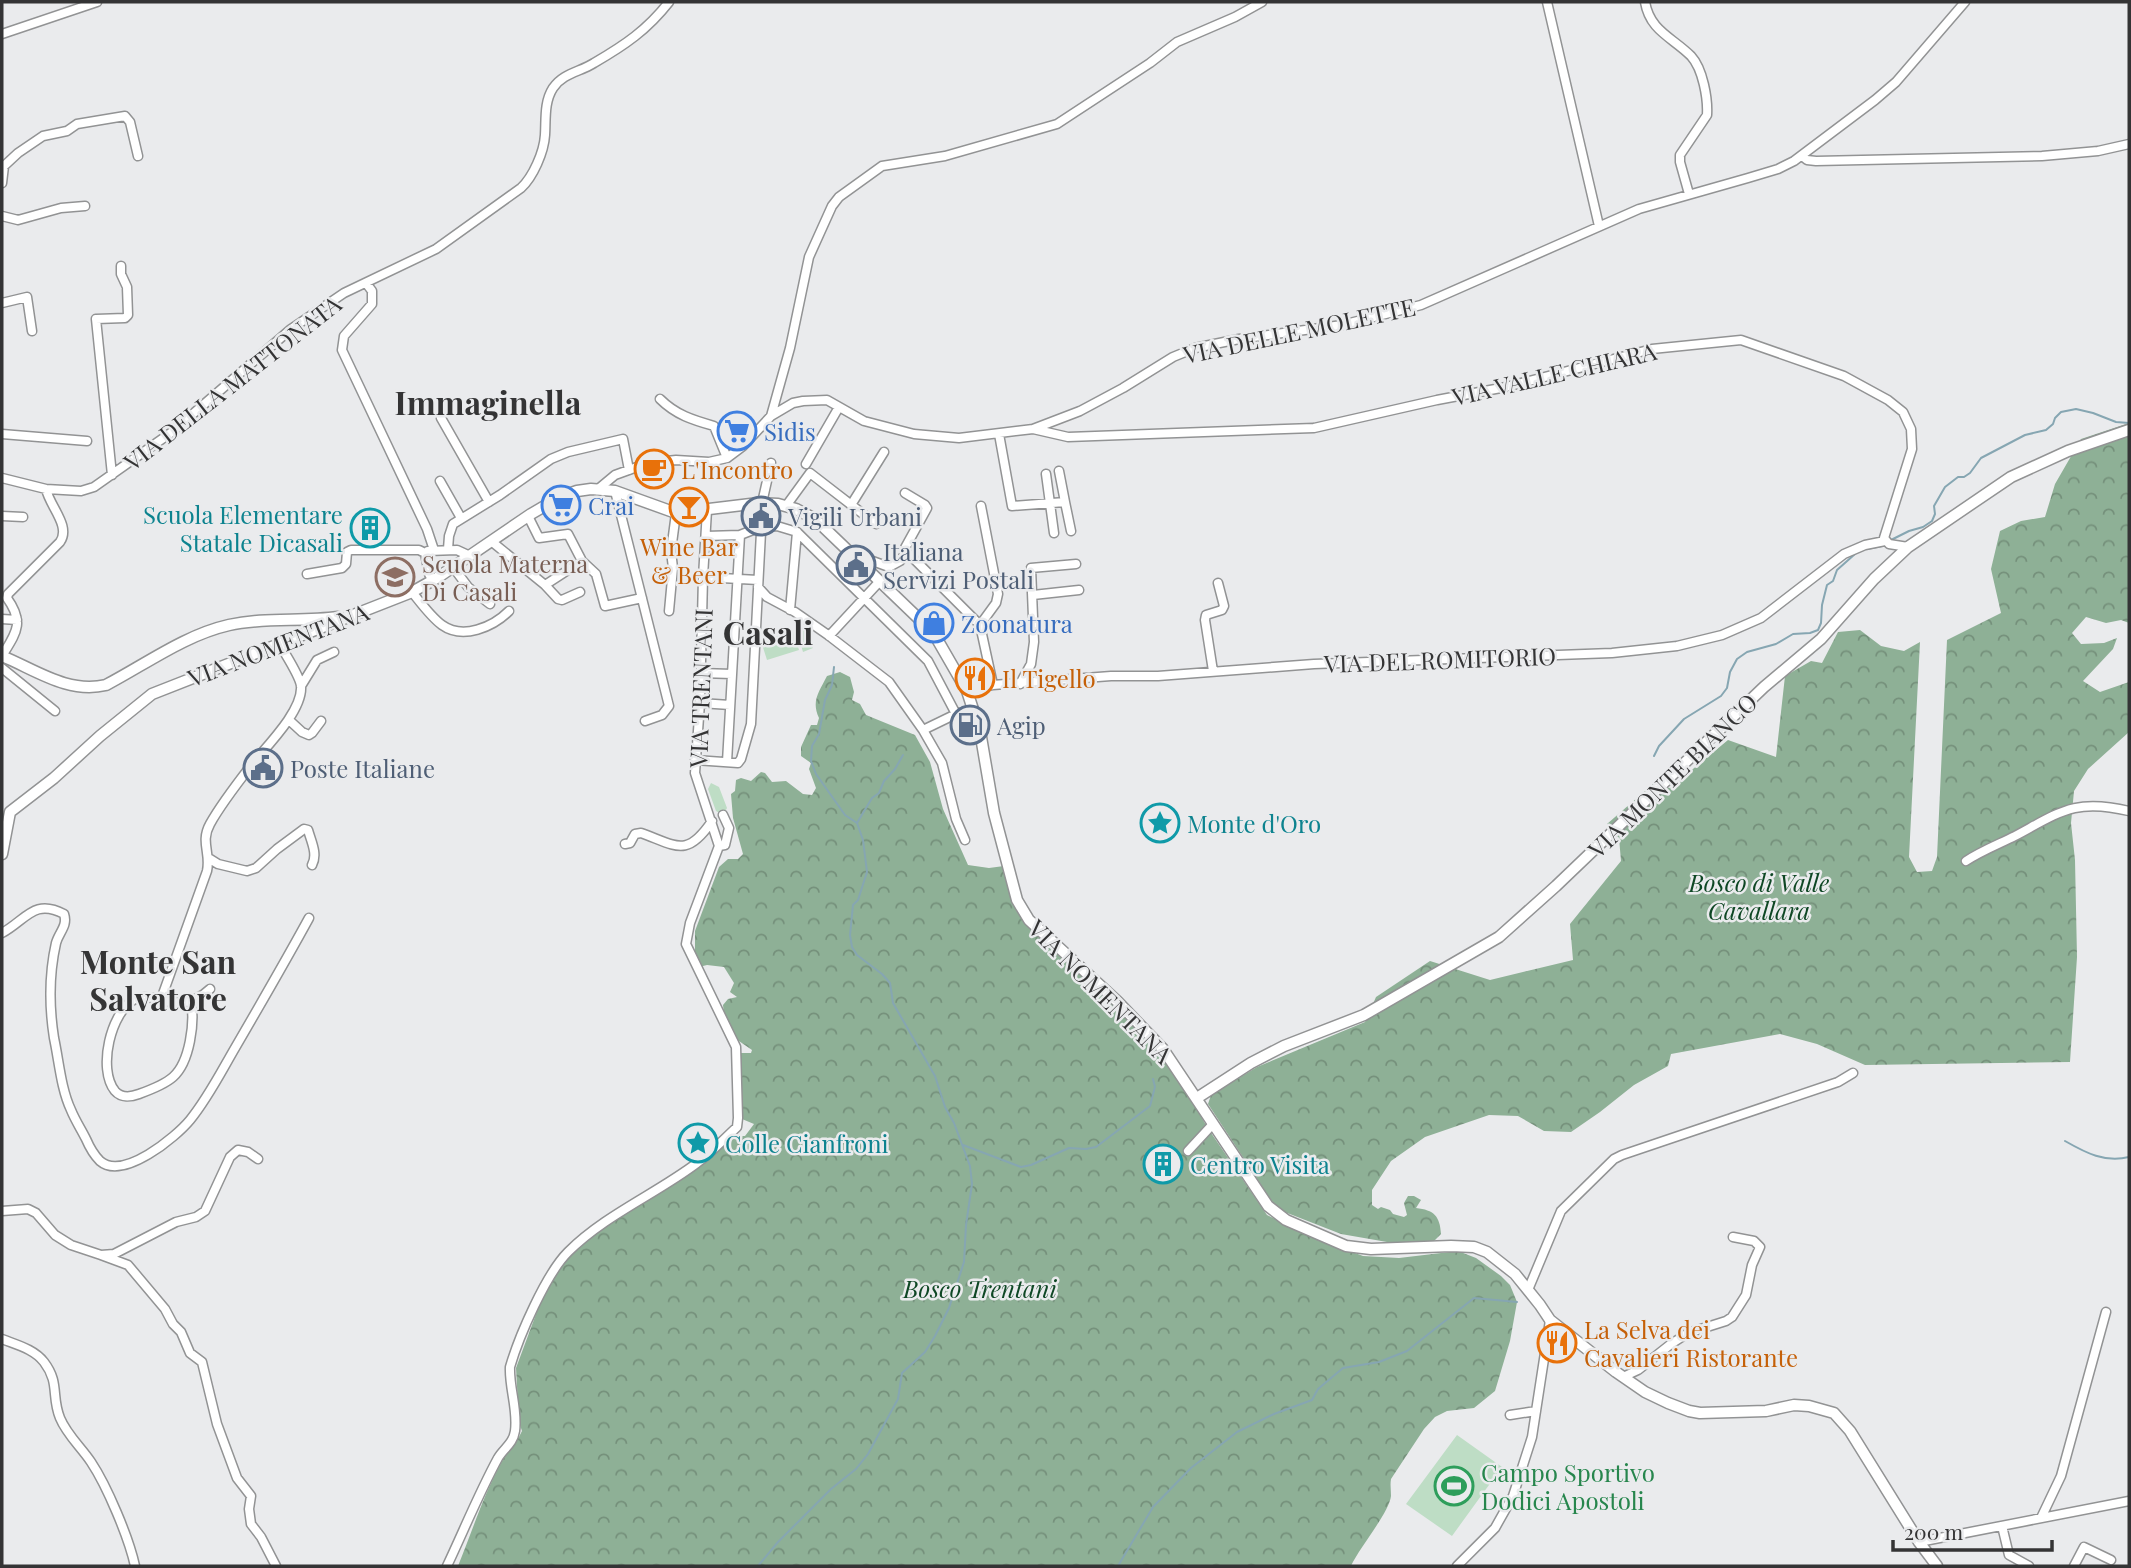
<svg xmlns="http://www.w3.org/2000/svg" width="2131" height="1568" font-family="'Playfair Display',serif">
<defs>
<pattern id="forest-crowns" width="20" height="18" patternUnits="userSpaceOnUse" patternTransform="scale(1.75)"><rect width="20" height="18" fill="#8eb096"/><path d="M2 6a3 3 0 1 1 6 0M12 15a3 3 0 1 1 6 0" fill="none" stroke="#75907b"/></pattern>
</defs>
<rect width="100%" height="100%" fill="#eaebed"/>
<!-- forest -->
<path fill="url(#forest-crowns)" d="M 2129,423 L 2129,623 L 2121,620 L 2106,623 L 2086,617 L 2072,633 L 2081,644 L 2104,643 L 2117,638 L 2113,649 L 2083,681 L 2100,692 L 2129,682 L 2129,732 L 2088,769 L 2074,791 L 2071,823 L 2075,860 L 2077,957 L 2070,1062 L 1865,1065 L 1817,1044 L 1780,1034 L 1671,1054 L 1668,1066 L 1634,1085 L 1600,1112 L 1571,1132 L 1544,1131 L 1518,1116 L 1489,1115 L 1425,1137 L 1391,1161 L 1372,1190 L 1372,1205 L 1378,1209 L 1381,1207 L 1390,1210 L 1393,1214 L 1404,1217 L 1407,1215 L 1404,1203 L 1408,1196 L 1414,1196 L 1421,1200 L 1416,1208 C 1434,1210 1440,1216 1441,1234 L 1434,1241 L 1410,1246 L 1341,1234 L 1277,1209 L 1208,1104 L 1211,1095 L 1257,1067 L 1365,1022 L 1376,997 L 1430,961 L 1490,980 L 1573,960 L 1570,924 L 1621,861 L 1619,838 L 1607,824 L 1653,784 L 1670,788 L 1728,740 L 1776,757 L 1785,676 L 1811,661 L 1822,663 L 1838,632 L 1860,630 L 1881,646 L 1904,651 L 1920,642 L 1909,857 L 1917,872 L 1932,871 L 1937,857 L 1947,640 L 2001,613 L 1991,569 L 2000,531 L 2021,521 L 2045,517 L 2055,484 L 2081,439 Z
M 840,672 L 850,677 L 854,692 L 852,700 L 860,704 L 866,715 L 915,735 L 930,762 L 943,809 L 968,865 L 989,868 L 1004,866 L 1016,909 L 1021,917 L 1092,984 L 1163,1055 L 1188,1093 L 1207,1127 L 1267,1215 L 1310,1236 L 1363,1256 L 1399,1258 L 1458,1251 L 1476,1258 L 1501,1276 L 1510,1285 L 1517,1302 L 1510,1341 L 1495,1391 L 1474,1408 L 1447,1411 L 1435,1417 L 1424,1429 L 1391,1479 C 1390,1485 1391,1490 1391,1496 C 1389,1513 1359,1548 1351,1566 L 458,1566 C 472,1532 483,1496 501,1463 C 507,1451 517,1443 522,1431 L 519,1422 L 516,1368 L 545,1290 L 559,1265 L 574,1249 L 608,1223 L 612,1223 L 614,1219 L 664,1186 L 669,1187 L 670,1183 L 731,1138 L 735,1136 L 737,1139 L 740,1136 L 745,1136 L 754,1124 L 742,1119 L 740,1056 L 741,1053 L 751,1053 L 752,1050 L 736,1039 L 724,1014 L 723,1005 L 728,999 L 737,997 L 730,992 L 734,983 L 724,967 L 707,965 L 699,967 L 695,956 L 695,931 L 719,867 L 728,859 L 738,859 L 743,854 L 733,818 L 731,794 L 735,791 L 736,780 L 741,778 L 751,781 L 761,772 L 765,773 L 772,782 L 786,781 L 803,794 L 812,795 L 816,788 L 809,769 L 811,763 L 801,756 L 801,747 L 811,725 L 817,725 L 819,718 C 811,701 819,692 827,676 Z"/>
<!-- pitch -->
<path fill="#beddc5" d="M 807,629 L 813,648 L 803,652 L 797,632 Z
M 793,631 L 799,650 L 767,660 L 761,641 Z
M 711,783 L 719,787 L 727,808 L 723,815 L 716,811 L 708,789 Z
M 1457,1435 L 1502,1467 L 1452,1536 L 1406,1504 Z"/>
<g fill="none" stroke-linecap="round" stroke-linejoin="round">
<!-- stream -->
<path stroke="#86a6b2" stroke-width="2" d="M 1889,541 L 1909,531 L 1923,527 L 1932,521 L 1935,514 L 1934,506 L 1945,487 L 1958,477 L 1964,477 L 1970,473 L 1981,458 L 2025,435 L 2046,430 L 2053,424 L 2055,418 L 2061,412 L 2076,409 L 2093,413 L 2116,422 L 2129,423
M 1867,549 L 1882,546
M 1654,756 L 1659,746 L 1684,719 L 1721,696 L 1727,688 L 1730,672 L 1737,659 L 1747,652 L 1776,644 L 1793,634 L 1810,633 L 1818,630 L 1821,623 L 1822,605 L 1827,585 L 1833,581 L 1837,570 L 1855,554
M 857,823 L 872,798 L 879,793 L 884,781 L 895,769 L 903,755
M 2065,1141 C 2086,1153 2105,1163 2129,1157
M 963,1145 L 1021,1167 L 1031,1165 L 1069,1148 L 1086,1149 L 1096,1147 L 1150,1106 L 1155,1087 L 1153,1079
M 758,1566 L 778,1542 L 831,1489 L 856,1469 L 868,1454 L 898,1399 L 902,1373 L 925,1352 L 935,1336 L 949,1308 L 964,1262 L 966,1225 L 972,1184 L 970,1166 L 954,1123 L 945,1107 L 935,1076 L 893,1003 L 890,983 L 882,974 L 857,955 L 852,947 L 850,935 L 853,905 L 858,900 L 867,872 L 863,840 L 857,823 L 845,815 L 816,774 L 811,761 L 812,746 L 819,734 L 825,700 L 832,685 L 834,667
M 1118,1566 L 1153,1507 L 1191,1468 L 1237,1432 L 1274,1414 L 1312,1400 L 1318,1389 L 1343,1368 L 1379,1362 L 1407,1351 L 1474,1298 L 1517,1302"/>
<defs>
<path id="minor" d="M 1547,2 L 1599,226
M 1645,2 C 1650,31 1672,37 1691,56 C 1703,69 1708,99 1707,115 L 1680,155 L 1680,162 L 1689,194
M 2,34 L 97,2
M 1802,156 L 1807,160 L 1816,161 L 2042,156 L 2098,151 L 2129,144
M 2,183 L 4,166 L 18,153 L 43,136 L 67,131 L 77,124 L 125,116 L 130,122 L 138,156
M 2,216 L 18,220 L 61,208 L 85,206
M 366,283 L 372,291 L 372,304 L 344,336 L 342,350 L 427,529 L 434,550
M 2,303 L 27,297 L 32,331
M 660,399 C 676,415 693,420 714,426 L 727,458
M 771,416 L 790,348 L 809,257 L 832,206 L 839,197 L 882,166 L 945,156 L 1057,124 L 1150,63 L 1177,42 L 1235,17 L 1262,2
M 441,418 L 489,502
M 1033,429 L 1068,437 L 1314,428 L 1437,400 L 1506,387 L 1652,349 L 1741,340 L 1844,376 L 1888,400 L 1903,412 L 1911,429 L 1912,449 L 1884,538 L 1889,544 L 1908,547
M 2,434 L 87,441
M 999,434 L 1012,506 L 1065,502 L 1059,471
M 806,464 L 839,407
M 1046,474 L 1054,533
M 112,475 L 96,319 L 125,318 L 128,315 L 127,287 L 121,274 L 121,266
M 2,478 L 46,489 L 81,491 L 94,487 L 172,432 L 291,329 L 344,293 L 436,249 L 521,188 C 533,177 544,152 545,135 C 546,119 544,102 553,88 C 563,73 580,72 594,63 C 625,45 647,30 669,2
M 440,481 L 461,518
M 597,490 L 615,475 L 648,463 L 676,460 L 709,462 L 727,458 L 743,446 L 771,416 L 793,403 L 803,401 L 827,400 L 864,421 L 914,434 L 959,438 L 1033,429 L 1080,411 L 1123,388 L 1173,357 L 1195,348 L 1239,339 L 1342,325 L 1421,305 L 1639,209 L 1748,178 L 1778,169 L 1794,161 L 1875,100 L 1896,82 L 1965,2
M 615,491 L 669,706 L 662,715 L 645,721
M 1065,502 L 1071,531
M 762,503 L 771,463
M 851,505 L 884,452
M 786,506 L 810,473 L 876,524
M 2,516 L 23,517
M 528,516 L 539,538 L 568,534 L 582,561
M 706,536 L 740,535 L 758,528 L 777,526 L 797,532 L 928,661 L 956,714
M 491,541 L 545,585 L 558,599 L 562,600 L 580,592
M 448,549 L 449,536 L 453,524 L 500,495 L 551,459 L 568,452 L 623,439 L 629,470
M 428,551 L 457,550 L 470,556
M 905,554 L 910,555 L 980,625 L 993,685
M 854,558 L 867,559 L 889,567 L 900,561 L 905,554 L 905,548 L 927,508 L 925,505 L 905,493
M 453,567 L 468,587 L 490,604
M 307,574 L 342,568 L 346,564 L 347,552 L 351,550 L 419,550 L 425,553 L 429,574 L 433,581
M 703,577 L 758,580
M 545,585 L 582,561 L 596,574 L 605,606 L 642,598
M 758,587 L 767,597 L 795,612 L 828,635 L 889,682 L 923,730 L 942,763 L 956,819 L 965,840
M 412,592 C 421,603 431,617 442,625 C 463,640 493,627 509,611
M 1033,595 L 1079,590
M 790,610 L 797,532
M 669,611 L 673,568 L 671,551 L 676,513
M 2,619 L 17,620
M 980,625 L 996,603 L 998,594 L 981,506
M 829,636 L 880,581
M 2,656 C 16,633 25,623 7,598 L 8,594 L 60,542 C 71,526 50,507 46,489
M 2,668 L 55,711
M 1213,671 L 1205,620 L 1206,615 L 1222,610 L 1224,606 L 1218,583
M 701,673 L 732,674
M 1020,684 L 1031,664 L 1034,642 L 1031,568 L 1076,564
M 301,686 L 317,660 L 334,652
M 967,691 L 993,685 L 1111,676 L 1158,676 L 1314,664 L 1612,653 L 1677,646 L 1722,635 L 1761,618 L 1844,554 L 1865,545 L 1885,541
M 700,703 L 730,705
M 289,720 L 302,732 L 309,735 L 312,733 L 321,721
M 923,730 L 956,714 L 974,709
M 695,760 L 738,763 L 741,759 L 751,724 L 761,532 L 755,521 L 754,504
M 727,762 L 740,535
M 251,766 C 249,774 252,778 259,781 L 266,779 L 271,773
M 625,844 L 630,843 L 635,834 L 641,833 C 677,846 687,858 712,821
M 719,846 L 725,845 L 729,828 L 723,815
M 210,859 L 218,864 L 247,871 L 256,868 L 277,849 L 304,829 L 308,830 C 311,841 318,854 312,865
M 1966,861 C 1981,851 1999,844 2015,836 C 2060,812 2075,798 2129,811
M 2,933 C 26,920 34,898 64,914 C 68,926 59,932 56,943 C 49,974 49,1006 54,1038 C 59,1061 61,1089 71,1110 C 75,1120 81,1129 86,1139 C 89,1146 94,1155 100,1161 C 123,1181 176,1137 190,1120 C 208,1098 221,1072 235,1048 C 260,1005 285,962 309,918
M 162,998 C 153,999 143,995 135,999 C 111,1011 97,1069 115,1091 C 121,1098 131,1097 139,1094 C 150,1090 164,1085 173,1077 C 190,1062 195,1022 191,1001
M 161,1000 C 179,1005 196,1003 210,989
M 160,1002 L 207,871 C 211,853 200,842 210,824 C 221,804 239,781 253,763 C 268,745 303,710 301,686 C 300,676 285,654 279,643
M 1188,1151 L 1213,1124
M 2,1211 L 28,1209 L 36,1213 L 55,1235 L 71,1245 L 101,1255 L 114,1254 L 176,1222 L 196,1217 L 205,1211 L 230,1157 L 238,1150 L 248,1152 L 258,1159
M 101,1255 L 128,1265 L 165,1309 L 173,1324 L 181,1332 L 190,1353 L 202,1362 L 217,1424 L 237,1478 L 251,1496 L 249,1509 L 251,1524 L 261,1537 L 276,1566
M 1528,1290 L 1561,1211 L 1614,1159 L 1622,1155 L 1838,1082 L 1853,1073
M 2,1339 C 17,1345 34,1349 44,1362 C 60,1383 51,1396 60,1418 C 67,1435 81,1447 91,1462 C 107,1486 129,1538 135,1566
M 1623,1377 L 1638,1370 L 1671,1344 L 1688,1333 L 1726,1321 L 1732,1317 L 1746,1295 L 1752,1265 L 1760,1247 L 1754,1241 L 1733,1237
M 1510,1415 L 1536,1411
M 2041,1518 L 2061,1476 L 2106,1312
M 2002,1526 L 2009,1555 L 2029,1566
M 1919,1542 L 2129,1501
M 447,1566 C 464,1530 479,1493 498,1458 C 504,1448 513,1444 515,1431 C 518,1409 509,1388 510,1367 C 519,1336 546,1274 568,1252 C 605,1215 656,1194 697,1163 C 711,1153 724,1139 737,1127 L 738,1118 L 736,1047 L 686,944 L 690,923 L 719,846 L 695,773 L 700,703 L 703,577 L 707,510
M 1457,1566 L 1495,1528 L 1513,1496 L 1532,1437 L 1550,1320
M 2074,1566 L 2084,1547 L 2111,1560"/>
<path id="major" d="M 2,656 C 36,670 68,694 106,685 C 146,664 185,635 229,625 C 265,617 301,622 338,617
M 2,854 L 10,812 L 54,778 L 100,736 L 152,694 L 412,592 L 437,578 L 531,514 L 560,497 L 577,491 L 591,489 L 615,491 L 676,513 L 759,503 L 778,504 L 796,509 L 815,519 L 917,617 L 937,639 L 967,691 L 980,731 L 994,813 L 1017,900 L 1029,920 L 1117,1001 L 1163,1049 L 1268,1206 L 1286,1220 L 1346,1246 L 1371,1249 L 1451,1246 L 1474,1247 L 1487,1252 L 1515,1274 L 1540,1305 L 1550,1320 L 1616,1372 L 1645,1392 L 1668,1403 L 1689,1411 L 1700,1413 L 1766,1411 L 1794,1405 L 1809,1406 L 1834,1413 L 1850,1431 L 1919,1542 L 1937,1566
M 1197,1098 L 1251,1063 L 1284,1046 L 1364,1015 L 1499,937 L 1556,886 L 1764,687 L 1821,639 L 1874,579 L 1908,547 L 2011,477 L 2068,451 L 2129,430"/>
</defs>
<!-- minor casing -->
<use href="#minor" stroke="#929394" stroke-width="11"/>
<!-- major casing -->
<use href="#major" stroke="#929394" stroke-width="13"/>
<!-- minor -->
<use href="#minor" stroke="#fff" stroke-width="8"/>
<!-- major -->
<use href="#major" stroke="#fff" stroke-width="10"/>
</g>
<!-- icons -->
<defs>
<symbol id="supermarket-ring" viewBox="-11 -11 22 22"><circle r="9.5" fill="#eaebed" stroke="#3f7fe0" stroke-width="1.5"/><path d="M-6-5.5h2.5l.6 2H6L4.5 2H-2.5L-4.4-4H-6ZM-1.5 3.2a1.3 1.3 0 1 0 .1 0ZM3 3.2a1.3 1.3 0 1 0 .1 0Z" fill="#3f7fe0"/></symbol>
<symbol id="cafe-ring" viewBox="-11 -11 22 22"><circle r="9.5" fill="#eaebed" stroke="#e8710a" stroke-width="1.5"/><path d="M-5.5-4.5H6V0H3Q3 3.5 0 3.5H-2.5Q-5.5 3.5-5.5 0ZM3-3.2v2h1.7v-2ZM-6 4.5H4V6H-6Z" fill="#e8710a"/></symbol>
<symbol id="bar-ring" viewBox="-11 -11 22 22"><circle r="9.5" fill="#eaebed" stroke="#e8710a" stroke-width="1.5"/><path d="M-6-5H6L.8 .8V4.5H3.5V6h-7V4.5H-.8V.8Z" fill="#e8710a"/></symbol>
<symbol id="civic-ring" viewBox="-11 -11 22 22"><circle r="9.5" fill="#eaebed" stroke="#5c6f8a" stroke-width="1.5"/><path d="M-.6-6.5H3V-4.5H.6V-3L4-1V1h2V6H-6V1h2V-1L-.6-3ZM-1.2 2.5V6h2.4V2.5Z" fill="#5c6f8a"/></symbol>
<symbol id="building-ring" viewBox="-11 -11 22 22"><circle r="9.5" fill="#eaebed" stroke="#0f9aa8" stroke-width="1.5"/><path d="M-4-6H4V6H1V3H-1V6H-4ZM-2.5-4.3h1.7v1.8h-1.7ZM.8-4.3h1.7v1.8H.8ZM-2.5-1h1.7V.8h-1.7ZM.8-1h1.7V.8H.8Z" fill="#0f9aa8"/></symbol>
<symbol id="school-ring" viewBox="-11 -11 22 22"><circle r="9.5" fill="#eaebed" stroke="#8d6e63" stroke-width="1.5"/><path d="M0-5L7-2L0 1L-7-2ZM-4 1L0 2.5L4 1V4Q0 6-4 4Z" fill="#8d6e63"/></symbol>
<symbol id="shop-ring" viewBox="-11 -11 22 22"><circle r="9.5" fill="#eaebed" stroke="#3f7fe0" stroke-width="1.5"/><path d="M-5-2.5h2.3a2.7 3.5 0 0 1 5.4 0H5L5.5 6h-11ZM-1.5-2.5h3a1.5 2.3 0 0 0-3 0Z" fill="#3f7fe0"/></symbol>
<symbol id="restaurant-ring" viewBox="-11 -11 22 22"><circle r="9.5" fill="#eaebed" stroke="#e8710a" stroke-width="1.5"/><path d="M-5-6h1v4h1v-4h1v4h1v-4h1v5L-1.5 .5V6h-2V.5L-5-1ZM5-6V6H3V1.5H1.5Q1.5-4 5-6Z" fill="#e8710a"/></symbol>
<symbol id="fuel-ring" viewBox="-11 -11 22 22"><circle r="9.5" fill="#eaebed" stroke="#5c6f8a" stroke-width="1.5"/><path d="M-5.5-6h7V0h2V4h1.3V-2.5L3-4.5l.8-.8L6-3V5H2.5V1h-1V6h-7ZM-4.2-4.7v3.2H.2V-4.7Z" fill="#5c6f8a"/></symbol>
<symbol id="sight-ring" viewBox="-11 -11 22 22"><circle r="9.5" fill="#eaebed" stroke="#0f9aa8" stroke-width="1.5"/><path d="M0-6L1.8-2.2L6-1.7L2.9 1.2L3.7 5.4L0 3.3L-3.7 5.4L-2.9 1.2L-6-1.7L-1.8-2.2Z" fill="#0f9aa8"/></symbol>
<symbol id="stadium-ring" viewBox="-11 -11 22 22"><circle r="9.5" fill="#eaebed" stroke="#2e9e5b" stroke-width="1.5"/><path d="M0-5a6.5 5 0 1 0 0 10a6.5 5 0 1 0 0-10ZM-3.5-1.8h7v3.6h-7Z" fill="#2e9e5b"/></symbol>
</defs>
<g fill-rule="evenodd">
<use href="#supermarket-ring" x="715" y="409" width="44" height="44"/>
<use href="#cafe-ring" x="632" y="447" width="44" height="44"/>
<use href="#supermarket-ring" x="539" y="483" width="44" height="44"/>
<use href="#bar-ring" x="667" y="485" width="44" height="44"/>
<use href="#civic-ring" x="739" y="494" width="44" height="44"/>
<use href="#building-ring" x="348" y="506" width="44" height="44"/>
<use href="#civic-ring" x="834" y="543" width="44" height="44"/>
<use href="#school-ring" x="373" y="555" width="44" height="44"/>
<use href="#shop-ring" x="912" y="601" width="44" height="44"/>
<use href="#restaurant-ring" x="953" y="656" width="44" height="44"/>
<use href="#fuel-ring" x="948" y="703" width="44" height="44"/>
<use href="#civic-ring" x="241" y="746" width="44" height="44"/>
<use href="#sight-ring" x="1138" y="801" width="44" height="44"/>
<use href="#sight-ring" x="676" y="1121" width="44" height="44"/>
<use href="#building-ring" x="1141" y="1142" width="44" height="44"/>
<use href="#restaurant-ring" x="1535" y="1321" width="44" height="44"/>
<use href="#stadium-ring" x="1432" y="1464" width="44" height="44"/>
</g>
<g text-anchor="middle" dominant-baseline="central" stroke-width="5" stroke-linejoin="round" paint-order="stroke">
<!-- street labels -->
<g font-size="24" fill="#343435" stroke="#eaebed">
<text transform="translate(1299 330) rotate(-12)">VIA DELLE MOLETTE</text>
<text transform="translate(1554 373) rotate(-13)">VIA VALLE CHIARA</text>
<text transform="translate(232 382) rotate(-38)">VIA DELLA MATTONATA</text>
<text transform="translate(278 644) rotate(-21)">VIA NOMENTANA</text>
<text transform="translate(1440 659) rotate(-2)">VIA DEL ROMITORIO</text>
<text transform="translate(700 688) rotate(-88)">VIA TRENTANI</text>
<text transform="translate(1672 775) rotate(-44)">VIA MONTE BIANCO</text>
<text transform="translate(1101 991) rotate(45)">VIA NOMENTANA</text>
</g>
<!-- shop labels -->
<g font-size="24" fill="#366cbe" stroke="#eaebed" text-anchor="start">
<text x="764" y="431">Sidis</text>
<text x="588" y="505">Crai</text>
<text x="961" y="623">Zoonatura</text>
</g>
<!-- food labels -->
<g font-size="24" fill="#c56008" stroke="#eaebed" text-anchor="start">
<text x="681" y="469">L'Incontro</text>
<text x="689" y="546" text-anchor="middle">Wine Bar<tspan x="689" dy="28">&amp; Beer</tspan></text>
<text x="1002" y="678">Il Tigello</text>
<text x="1584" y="1329">La Selva dei<tspan x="1584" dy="28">Cavalieri Ristorante</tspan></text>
</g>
<!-- culture labels -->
<g font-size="24" fill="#0d838f" stroke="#eaebed" text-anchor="start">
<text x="343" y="514" text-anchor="end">Scuola Elementare<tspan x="343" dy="28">Statale Dicasali</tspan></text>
<text x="1187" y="823">Monte d'Oro</text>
<text x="725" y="1143">Colle Cianfroni</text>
<text x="1190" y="1164">Centro Visita</text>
</g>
<!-- service labels -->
<g font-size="24" fill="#4e5e75" stroke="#eaebed" text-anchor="start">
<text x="788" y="516">Vigili Urbani</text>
<text x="883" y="551">Italiana<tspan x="883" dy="28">Servizi Postali</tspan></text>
<text x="997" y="725">Agip</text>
<text x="290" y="768">Poste Italiane</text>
</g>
<!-- education labels -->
<g font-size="24" fill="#785e54" stroke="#eaebed" text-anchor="start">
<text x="422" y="563">Scuola Materna<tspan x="422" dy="28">Di Casali</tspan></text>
</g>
<!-- park labels -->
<g font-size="24" font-style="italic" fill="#0e4724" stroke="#eaebed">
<text x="1759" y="882">Bosco di Valle<tspan x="1759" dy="28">Cavallara</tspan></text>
<text x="980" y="1288">Bosco Trentani</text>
</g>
<!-- leisure labels -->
<g font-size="24" fill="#27864d" stroke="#eaebed" text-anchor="start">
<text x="1481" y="1472">Campo Sportivo<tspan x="1481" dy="28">Dodici Apostoli</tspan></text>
</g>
<!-- district labels -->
<g font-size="32" font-weight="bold" fill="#343435" stroke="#eaebed">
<text x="488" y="401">Immaginella</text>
<text x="768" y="631">Casali</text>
<text x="158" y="960">Monte San<tspan x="158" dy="37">Salvatore</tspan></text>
</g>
</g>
<!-- border -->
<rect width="2131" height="1568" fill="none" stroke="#343435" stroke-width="7"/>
<!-- scale -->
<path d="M1893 1540v10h159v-10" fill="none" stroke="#343435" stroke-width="3.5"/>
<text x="1904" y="1540" font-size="21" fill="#343435" stroke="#eaebed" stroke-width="5" paint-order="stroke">200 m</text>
</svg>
